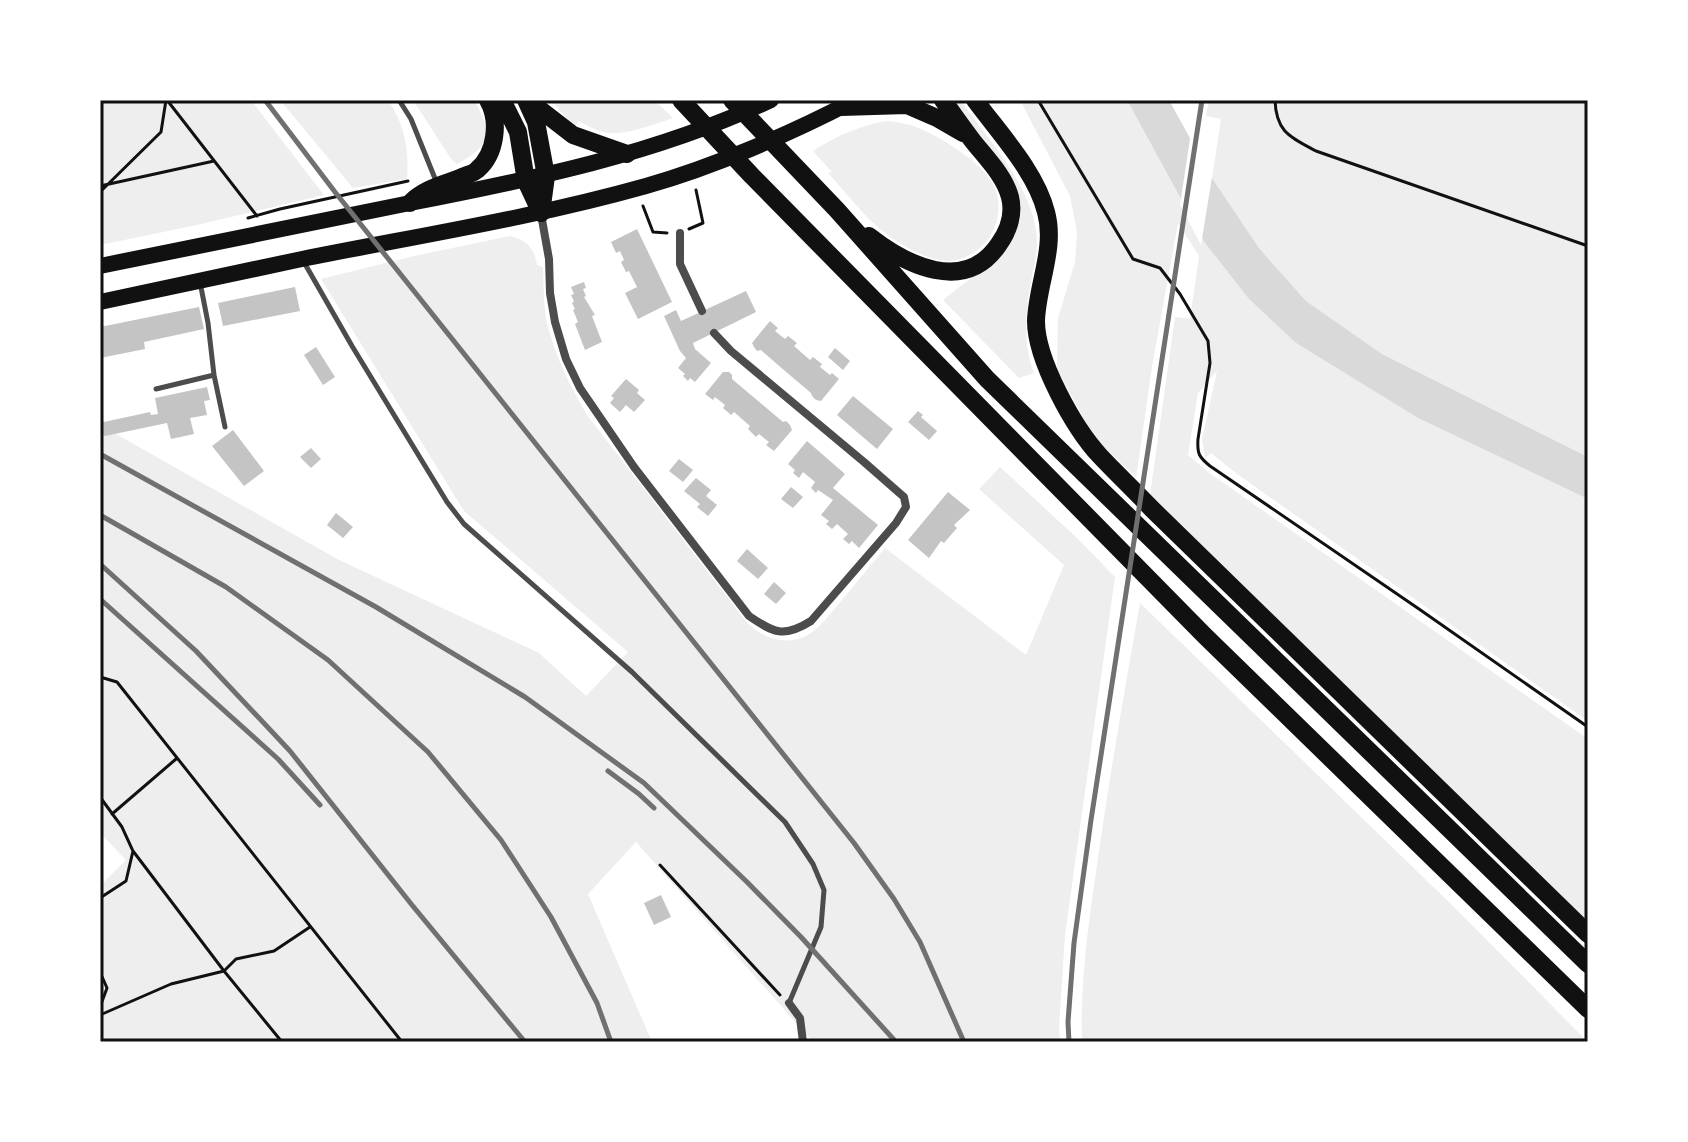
<svg xmlns="http://www.w3.org/2000/svg" width="1688" height="1142" font-family="'Varela Round',sans-serif">
<rect width="100%" height="100%" fill="#fff"/>
<!-- green -->
<path fill="#eee" d="M 100,100 L 251,100 L 324,195 L 197,225 L 100,245 Z
M 280,100 L 388,100 C 405,125 409,150 407,179 L 353,188 Z
M 413,100 L 474,100 C 492,131 492,146 457,164 L 451,159 Z
M 551,100 L 654,100 L 673,118 C 655,124 627,135 609,133 C 598,132 588,126 579,121 L 574,127 Z
M 950,100 L 960,100 C 989,140 1038,193 1037,245 C 1037,255 1034,266 1032,276 C 1026,308 1022,341 1034,373 L 1019,378 L 943,300 L 981,270 L 1016,219 Z
M 1020,100 L 1127,100 L 1205,243 L 1249,299 L 1296,343 L 1418,418 L 1588,499 L 1588,721 L 1237,474 L 1211,453 L 1205,458 L 1202,439 L 1217,371 L 1198,393 L 1188,455 L 1208,472 L 1588,739 L 1588,925 L 1150,495 L 1175,317 L 1190,319 L 1199,256 L 1178,223 L 1152,367 L 1136,478 L 1093,436 L 1057,369 L 1058,318 L 1075,262 L 1077,232 L 1070,196 Z
M 1209,100 L 1588,100 L 1588,457 L 1382,354 L 1306,301 L 1259,248 L 1212,178 L 1221,119 L 1206,116 Z
M 886,121 C 896,122 906,123 916,127 C 938,135 983,163 993,184 C 1010,217 986,259 949,261 C 934,261 916,253 903,245 C 873,229 851,198 828,173 L 832,172 L 813,151 C 836,136 859,126 886,121 Z
M 510,236 C 528,241 534,248 537,265 L 543,267 C 544,286 543,305 547,323 C 555,356 570,386 587,415 L 745,620 C 761,639 788,648 811,633 C 821,626 829,615 837,606 C 853,587 869,567 885,548 L 1026,655 L 1064,565 L 979,489 L 1000,467 L 1076,537 L 1115,577 L 1065,935 L 1059,1028 L 1060,1042 L 813,1042 L 636,842 L 588,894 L 652,1042 L 100,1042 L 100,886 L 126,860 L 100,833 L 100,425 L 339,560 L 539,653 L 586,696 L 628,652 L 464,511 L 321,279 L 414,256 Z
M 1140,603 L 1454,907 L 1588,1042 L 1082,1042 C 1080,980 1089,919 1098,858 C 1110,773 1125,688 1140,603 Z"/>
<!-- water -->
<path fill="#d9d9d9" d="M 1127,100 L 1169,100 L 1212,178 L 1259,248 L 1306,301 L 1382,354 L 1588,457 L 1588,499 L 1418,418 L 1296,343 L 1249,299 L 1205,243 Z"/>
<!-- pier -->
<path fill="#fff" d="M 1191,132 L 1213,171 L 1201,245 L 1180,205 Z"/>
<!-- building -->
<path fill="#c4c4c4" d="M 637,229 L 672,302 L 638,319 L 625,293 L 637,287 L 629,271 L 626,272 L 621,262 L 624,260 L 620,251 L 616,253 L 611,242 Z
M 584,282 L 586,288 L 583,289 L 586,296 L 584,297 L 595,315 L 592,316 L 602,342 L 585,350 L 575,324 L 578,322 L 573,310 L 575,309 L 572,303 L 574,301 L 571,295 L 574,294 L 571,287 Z
M 295,287 L 300,311 L 223,326 L 218,303 Z
M 746,291 L 756,312 L 693,343 L 695,349 L 711,363 L 695,382 L 690,378 L 688,381 L 683,376 L 685,374 L 678,368 L 686,358 L 680,351 L 664,316 L 676,310 L 681,321 Z
M 199,307 L 204,329 L 144,342 L 145,349 L 100,358 L 100,327 Z
M 770,321 L 778,328 L 775,331 L 785,339 L 788,336 L 797,343 L 794,346 L 810,360 L 813,357 L 822,364 L 820,367 L 830,375 L 832,373 L 839,379 L 821,401 L 816,400 L 812,396 L 811,393 L 778,365 L 761,350 L 757,351 L 754,347 L 752,343 Z
M 316,347 L 335,377 L 323,385 L 304,355 Z
M 835,348 L 850,361 L 843,370 L 828,357 Z
M 723,372 L 729,372 L 732,375 L 732,379 L 783,422 L 786,421 L 790,425 L 792,430 L 774,451 L 766,445 L 769,442 L 759,434 L 756,437 L 748,429 L 750,426 L 734,412 L 731,415 L 723,408 L 725,405 L 715,397 L 713,400 L 705,394 Z
M 626,379 L 639,390 L 637,393 L 645,400 L 634,412 L 626,405 L 620,412 L 610,403 L 614,398 L 611,396 Z
M 207,387 L 210,400 L 204,401 L 207,415 L 190,418 L 194,434 L 171,439 L 167,423 L 105,436 L 100,433 L 100,419 L 104,422 L 150,412 L 151,415 L 158,414 L 155,398 Z
M 853,396 L 893,429 L 877,449 L 837,415 Z
M 918,411 L 923,415 L 921,417 L 937,431 L 929,440 L 908,422 Z
M 233,430 L 264,471 L 244,486 L 212,446 Z
M 807,441 L 845,474 L 833,488 L 878,525 L 859,548 L 852,541 L 849,544 L 843,539 L 848,534 L 837,524 L 832,529 L 826,524 L 829,521 L 821,515 L 833,500 L 818,490 L 816,493 L 811,488 L 815,482 L 803,472 L 799,478 L 793,473 L 795,470 L 788,464 Z
M 311,448 L 321,459 L 311,468 L 300,457 Z
M 679,459 L 693,470 L 683,482 L 669,471 Z
M 696,478 L 711,490 L 706,496 L 717,505 L 708,516 L 697,507 L 700,504 L 684,491 Z
M 791,487 L 803,497 L 793,508 L 781,499 Z
M 948,492 L 970,510 L 954,525 L 957,528 L 944,543 L 941,541 L 929,558 L 908,540 Z
M 336,513 L 353,527 L 343,538 L 327,525 Z
M 747,549 L 768,568 L 758,579 L 737,561 Z
M 774,582 L 786,593 L 776,604 L 764,594 Z
M 661,895 L 671,917 L 654,925 L 644,903 Z"/>
<g fill="none" stroke-linecap="round" stroke-linejoin="round">
<!-- path -->
<path stroke="#111" stroke-width="3" d="M 167,100 L 257,216
M 1038,100 L 1133,259 L 1160,268 L 1180,294 L 1208,341 L 1210,363 L 1198,439 C 1197,454 1199,457 1210,466 L 1419,609 L 1588,727
M 1275,100 C 1276,132 1290,137 1316,151 L 1588,246
M 100,186 L 214,161
M 100,192 L 161,132 L 166,100
M 643,206 L 653,232 L 667,233
M 248,218 L 280,209 L 408,181
M 689,229 L 703,223 L 696,190
M 100,677 L 117,682 L 402,1042
M 100,797 L 122,827 L 133,851 L 126,881 L 100,898
M 112,814 L 176,759
M 133,851 L 224,971 L 282,1042
M 660,865 L 780,995
M 100,972 L 107,988 L 100,1007
M 100,1015 L 171,984 L 224,971 L 236,959 L 274,951 L 310,927"/>
<!-- service -->
<path stroke="#4c4c4c" stroke-width="5" d="M 399,100 L 411,119 L 436,181
M 305,264 L 352,346 L 447,502 L 464,524 L 632,672 L 785,822 L 813,864 L 824,890 L 821,927 L 789,1003
M 214,375 L 225,427
M 156,389 L 214,375 L 208,323 L 200,282"/>
<!-- minor -->
<path stroke="#4c4c4c" stroke-width="8" d="M 541,214 L 549,259 L 550,293 L 555,322 L 566,359 L 580,388 L 634,467 L 749,616 C 774,633 784,638 811,621 L 896,523 L 906,507 L 904,497 L 864,462 L 731,351 L 714,333
M 680,233 L 680,264 L 702,311
M 789,1003 L 800,1018 L 803,1042"/>
<!-- primary -->
<path stroke="#111" stroke-width="16" d="M 100,266 C 203,245 306,224 410,203 C 533,179 656,154 771,100
M 100,302 C 167,288 234,273 302,259 C 417,236 532,218 646,186 C 713,167 790,134 853,101"/>
<!-- motorway -->
<path stroke="#111" stroke-width="18" d="M 502,100 L 518,132 L 526,181 L 541,213
M 526,100 L 536,122 L 546,176 L 541,213
M 681,100 L 752,176 L 1205,636 L 1588,1009
M 732,100 L 837,210 L 987,379 L 1588,964
M 975,100 C 1000,134 1036,172 1046,212 C 1056,248 1037,285 1036,321 C 1036,360 1074,428 1100,456 C 1117,474 1135,491 1152,509 L 1588,934
M 529,101 L 573,135 L 627,154
M 841,107 L 907,105 L 937,118 L 963,133
M 410,203 C 424,189 441,185 460,178 C 465,175 473,174 477,170 C 496,154 500,121 488,100
M 869,236 C 906,265 965,295 999,244 C 1009,230 1014,213 1010,197 C 1004,175 986,158 972,140 C 962,127 953,114 943,100"/>
<!-- rail -->
<path stroke="#707070" stroke-width="5" d="M 265,100 L 335,192 L 854,843 L 894,899 L 920,942 L 964,1042
M 100,454 L 376,607 L 525,697 L 644,783 L 747,882 L 801,937 L 896,1042
M 100,515 L 226,587 L 328,660 L 428,752 L 501,840 L 551,917 L 597,1003 L 611,1042
M 100,564 L 196,651 L 290,751 L 412,905 L 525,1042
M 100,599 L 278,759 L 320,805
M 608,771 L 639,794 L 654,808
M 1069,1042 L 1068,1022 L 1074,943 L 1091,820 L 1202,100"/>
</g>
<!-- border -->
<rect width="1688" height="1142" fill="none" stroke="#ffffff" stroke-width="204"/>
<rect x="102" y="102" width="1484" height="938" fill="none" stroke="#111" stroke-width="3"/>
</svg>
